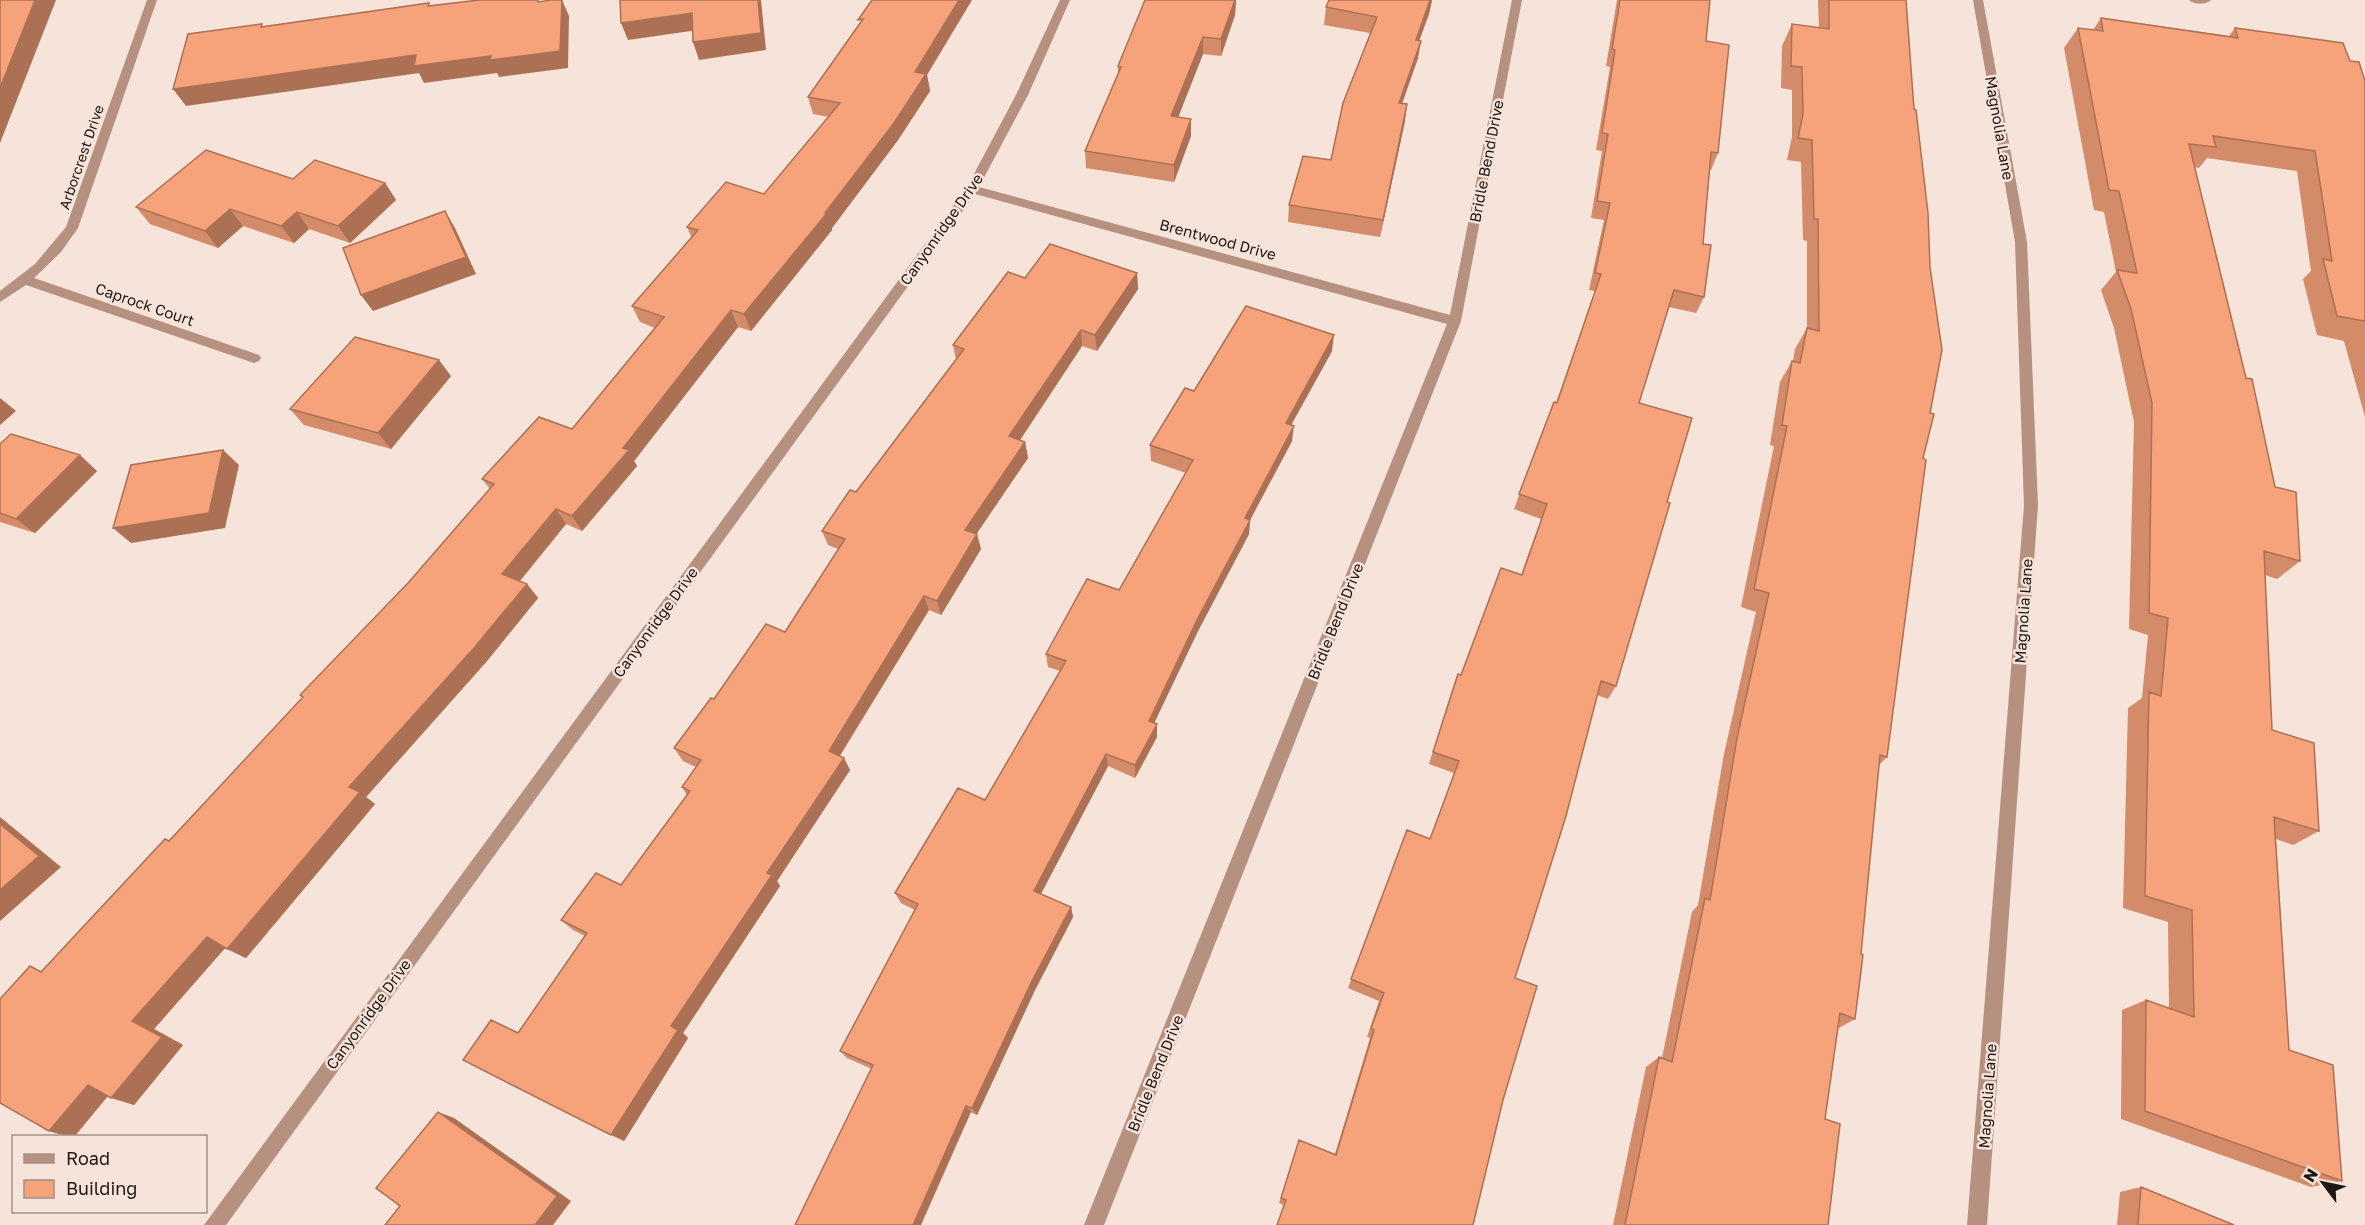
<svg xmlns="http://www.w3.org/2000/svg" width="2365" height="1225" font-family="'Golos Text',sans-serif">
<rect width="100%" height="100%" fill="#f6e3da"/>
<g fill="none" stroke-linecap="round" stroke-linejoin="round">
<!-- street -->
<path fill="#b69180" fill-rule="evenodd" d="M 147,0 L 157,0 L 78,228 L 61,252 L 34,278 L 259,355 L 261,358 L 259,361 L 254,363 L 26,285 L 0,302 L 0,291 L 35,264 L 66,227 Z
M 1060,0 L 1070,0 L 1028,95 L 979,187 L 1450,315 L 1512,0 L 1522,0 L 1461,321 L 1104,1225 L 1084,1225 L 1447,324 L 975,194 L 226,1225 L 204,1225 L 967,187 L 1016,95 Z
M 1973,0 L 1983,0 L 2027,242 L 2038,505 L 1987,1225 L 1967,1225 L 2024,505 L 2015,242 Z
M 2189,0 L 2211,0 C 2206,5 2194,5 2189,0 Z"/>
</g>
<!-- wall -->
<path fill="#d48b69" d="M 1329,0 L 1432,0 L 1429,14 L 1419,41 L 1418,58 L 1402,104 L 1405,121 L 1380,237 L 1288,222 L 1289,205 L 1331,160 L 1370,33 L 1324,25 L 1326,7 Z
M 1617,0 L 1710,0 L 1706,41 L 1718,153 L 1711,170 L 1710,170 L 1703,244 L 1704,297 L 1696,313 L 1669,307 L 1639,403 L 1667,502 L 1616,686 L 1608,699 L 1597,695 L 1515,978 L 1503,1100 L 1473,1225 L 1277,1225 L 1284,1205 L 1279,1203 L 1299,1140 L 1335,1154 L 1370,1038 L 1367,1037 L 1379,1001 L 1348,988 L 1407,830 L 1430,839 L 1454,773 L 1429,764 L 1453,687 L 1458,674 L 1461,675 L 1521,575 L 1541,519 L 1514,509 L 1554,402 L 1556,403 L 1595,291 L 1589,290 L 1604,220 L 1591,218 L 1602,151 L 1596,150 L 1610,67 L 1606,66 Z
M 1818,0 L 1906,0 L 1930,413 L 1923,458 L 1887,757 L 1879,765 L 1855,1019 L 1837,1029 L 1825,1119 L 1828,1225 L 1613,1225 L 1646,1067 L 1659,1057 L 1662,1058 L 1692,912 L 1698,905 L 1724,754 L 1756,612 L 1741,607 L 1774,446 L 1770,445 L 1780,382 L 1792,361 L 1793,361 L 1795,349 L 1807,328 L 1807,241 L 1803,240 L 1801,162 L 1787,160 L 1792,137 L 1792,90 L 1781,88 L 1782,46 L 1792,24 L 1819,28 Z
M 1236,1 L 1235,15 L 1221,56 L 1203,54 L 1178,117 L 1191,136 L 1174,182 L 1086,168 L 1085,151 L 1118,73 L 1118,66 Z
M 2101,18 L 2229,36 L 2235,28 L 2350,61 L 2365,81 L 2365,417 L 2344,341 L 2317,335 L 2303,279 L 2311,271 L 2297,171 L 2207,158 L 2199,168 L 2195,167 L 2246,378 L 2275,487 L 2300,561 L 2277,579 L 2265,575 L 2272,730 L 2319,831 L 2293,845 L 2276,839 L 2289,1050 L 2342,1181 L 2311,1187 L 2121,1119 L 2122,1010 L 2146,1000 L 2169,1008 L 2168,922 L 2123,908 L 2128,708 L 2142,698 L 2148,635 L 2129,629 L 2134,422 L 2114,328 L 2101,290 L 2116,272 L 2104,212 L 2094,210 L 2064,48 L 2078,28 L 2093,30 Z
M 927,75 L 930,91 L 898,140 L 832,228 L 832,230 L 751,331 L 738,327 L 634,461 L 637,466 L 582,531 L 566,524 L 520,581 L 527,584 L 538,598 L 487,661 L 366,797 L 375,804 L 246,958 L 225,948 L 154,1029 L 183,1045 L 134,1105 L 108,1096 L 74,1137 L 69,1137 L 49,1131 L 42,971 L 169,841 L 303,697 L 300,695 L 408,583 L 490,489 L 482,479 L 572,429 L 655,328 L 640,322 L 632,306 L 692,238 L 687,227 L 764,194 L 829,117 L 813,114 L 808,97 Z
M 293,179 L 385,183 L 396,200 L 350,243 L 309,229 L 294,243 L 243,226 L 218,248 L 150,224 L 136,207 Z
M 1137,273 L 1138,289 L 1097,351 L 1082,346 L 1020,440 L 1025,442 L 1028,458 L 976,534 L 981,549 L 941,615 L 929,610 L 840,756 L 850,770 L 777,881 L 780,886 L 683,1033 L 688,1038 L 624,1141 L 518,1033 L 585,936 L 573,930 L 561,920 L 621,885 L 687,795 L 682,787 L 696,767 L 683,761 L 674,748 L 714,699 L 785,632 L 838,549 L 828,545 L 822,531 L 856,492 L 956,360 L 953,345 L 1025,278 Z
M 1332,351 L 1291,425 L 1292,441 L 1250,520 L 1249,534 L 1198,631 L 1154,723 L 1157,724 L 1157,737 L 1135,778 L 1108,766 L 1041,894 L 1071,907 L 1073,917 L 1035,990 L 977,1115 L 847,1058 L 840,1051 L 915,910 L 901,903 L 895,893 L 985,800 L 1060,671 L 1048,667 L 1046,654 L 1119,590 L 1186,473 L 1151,461 L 1150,445 L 1194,391 Z
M 451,376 L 391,449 L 304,425 L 290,409 Z
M 0,444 L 97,471 L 35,533 L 0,522 Z
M 2141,1187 L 2234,1225 L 2117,1225 L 2120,1192 Z"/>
<!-- shaded-wall -->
<path fill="#ac7155" d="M 35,0 L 56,0 L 0,143 L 0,88 Z
M 562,0 L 569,16 L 568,68 L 499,77 L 497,73 L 424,83 L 419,73 L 186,106 L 173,89 Z
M 758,0 L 761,0 L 766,50 L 699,60 L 693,42 Z
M 959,0 L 972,0 L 927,75 L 930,91 L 898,140 L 832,228 L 832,230 L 751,331 L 744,314 L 825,213 L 915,72 Z
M 1231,0 L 1236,0 L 1235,15 L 1221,56 L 1221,39 Z
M 1430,0 L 1432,0 L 1429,14 L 1413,57 L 1416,40 Z
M 692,13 L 698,30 L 628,40 L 621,23 Z
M 1203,37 L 1203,54 L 1172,133 L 1171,116 Z
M 1421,41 L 1418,58 L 1396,120 L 1399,103 Z
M 1407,104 L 1405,121 L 1380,237 L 1383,220 Z
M 1191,119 L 1191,136 L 1174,182 L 1174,165 Z
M 385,183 L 396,200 L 350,243 L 338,226 Z
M 230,209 L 243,226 L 218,248 L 205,231 Z
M 445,211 L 455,228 L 476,274 L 373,311 L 361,295 Z
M 297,212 L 309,229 L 294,243 L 281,226 Z
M 1137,273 L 1138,289 L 1097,351 L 1095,335 Z
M 731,310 L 738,327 L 634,461 L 637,466 L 582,531 L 572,516 L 623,448 Z
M 1081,330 L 1082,346 L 1012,452 L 1009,436 Z
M 1334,335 L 1332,351 L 1284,438 L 1286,423 Z
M 439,360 L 451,376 L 391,449 L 378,433 Z
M 0,398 L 16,411 L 0,425 Z
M 1294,426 L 1292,441 L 1250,520 L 1249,534 L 1198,631 L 1149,734 L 1149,721 L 1245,518 Z
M 1025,442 L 1028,458 L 969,545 L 965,530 Z
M 223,450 L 239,465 L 225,528 L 131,543 L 113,528 Z
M 80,455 L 97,471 L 35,533 L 16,519 Z
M 556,509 L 566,524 L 514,588 L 502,574 Z
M 977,534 L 981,549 L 941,615 L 937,601 Z
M 527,584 L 538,598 L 487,661 L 366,797 L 375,804 L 246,958 L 227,949 L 349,787 Z
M 924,596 L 929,610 L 835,763 L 829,751 Z
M 1157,724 L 1157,737 L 1135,778 L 1135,765 Z
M 1106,754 L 1108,766 L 1037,901 L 1034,891 Z
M 844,758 L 850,770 L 777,881 L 780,886 L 683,1033 L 688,1038 L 624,1141 L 611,1135 L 671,1026 L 767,873 Z
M 0,817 L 61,867 L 0,921 Z
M 1071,907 L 1073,917 L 1035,990 L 977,1115 L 972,1108 L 1032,981 Z
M 207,937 L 226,947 L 154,1029 L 183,1045 L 134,1105 L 111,1098 L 132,1021 Z
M 88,1085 L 111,1092 L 74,1137 L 69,1137 L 49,1131 Z
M 966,1106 L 971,1112 L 921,1225 L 913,1225 Z
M 438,1112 L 454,1118 L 571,1201 L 553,1225 L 535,1225 Z"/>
<!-- building -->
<path fill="#f6a27a" stroke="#ac7155" stroke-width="1.5" d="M 0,0 L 35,0 L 0,88 Z
M 479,0 L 538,0 L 538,2 L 551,0 L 562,0 L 560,51 L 490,60 L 491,56 L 414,66 L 416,55 L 173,89 L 188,34 L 262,24 L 261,27 L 429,3 L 428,6 Z
M 620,0 L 758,0 L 761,33 L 693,42 L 692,13 L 621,23 Z
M 872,0 L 959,0 L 915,72 L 926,74 L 894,123 L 825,213 L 827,213 L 744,314 L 731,310 L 623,448 L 629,450 L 572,516 L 556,509 L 502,574 L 527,584 L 474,648 L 349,787 L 360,792 L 272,896 L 227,949 L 207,937 L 132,1021 L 162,1037 L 111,1098 L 88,1085 L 49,1131 L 0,1103 L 0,999 L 30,966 L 41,972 L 165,839 L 169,841 L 303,697 L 300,695 L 408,583 L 494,484 L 482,479 L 539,417 L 572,429 L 664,317 L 632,306 L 698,230 L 687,227 L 726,182 L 764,194 L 840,103 L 808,97 L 863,19 L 858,20 Z
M 1145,0 L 1235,0 L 1221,39 L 1203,37 L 1171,116 L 1191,119 L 1174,165 L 1085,151 L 1121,67 L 1118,66 Z
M 1329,0 L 1430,0 L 1416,40 L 1421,41 L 1399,103 L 1407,104 L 1383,220 L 1289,205 L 1303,156 L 1331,160 L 1343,103 L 1377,17 L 1326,7 Z
M 1620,0 L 1710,0 L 1706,41 L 1729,45 L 1718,153 L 1711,152 L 1703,244 L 1711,245 L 1704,297 L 1674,290 L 1639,403 L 1692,418 L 1667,502 L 1670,503 L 1616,686 L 1601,681 L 1566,816 L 1515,978 L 1537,986 L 1503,1100 L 1473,1225 L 1277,1225 L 1286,1200 L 1281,1198 L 1299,1140 L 1336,1155 L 1374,1030 L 1371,1028 L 1384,993 L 1351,979 L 1407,830 L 1430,839 L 1459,761 L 1433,752 L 1458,674 L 1461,675 L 1501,568 L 1522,575 L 1547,504 L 1519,494 L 1554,402 L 1557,403 L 1601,274 L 1595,273 L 1610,203 L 1597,201 L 1608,134 L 1602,133 L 1615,50 L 1612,49 Z
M 1829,0 L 1906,0 L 1914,109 L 1916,110 L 1928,213 L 1930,267 L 1942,350 L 1930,413 L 1934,414 L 1923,458 L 1926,460 L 1887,757 L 1880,755 L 1861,954 L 1863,955 L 1855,1019 L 1840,1013 L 1825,1119 L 1840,1124 L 1828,1225 L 1625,1225 L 1659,1057 L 1672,1062 L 1705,898 L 1710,900 L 1737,738 L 1769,593 L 1754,589 L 1787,426 L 1782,425 L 1792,361 L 1800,363 L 1807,328 L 1819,331 L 1818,219 L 1814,219 L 1812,140 L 1798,138 L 1803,114 L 1802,67 L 1791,66 L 1792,24 L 1829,29 Z
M 2101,18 L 2238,38 L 2235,28 L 2343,43 L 2350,61 L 2359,62 L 2365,81 L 2365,321 L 2337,316 L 2323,259 L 2332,261 L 2315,151 L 2213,136 L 2216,147 L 2189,144 L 2246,378 L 2252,379 L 2275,487 L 2296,492 L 2300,561 L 2264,551 L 2272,730 L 2314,743 L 2319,831 L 2274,817 L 2289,1050 L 2333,1065 L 2342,1181 L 2145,1111 L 2146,1000 L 2194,1017 L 2192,910 L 2145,896 L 2149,692 L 2161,696 L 2168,618 L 2149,613 L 2152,403 L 2131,309 L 2117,270 L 2137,273 L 2119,191 L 2109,190 L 2078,28 L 2103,31 Z
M 206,150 L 293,179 L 315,160 L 385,183 L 338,226 L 297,212 L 281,226 L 230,209 L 205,231 L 136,207 Z
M 445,211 L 466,257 L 361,295 L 343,248 Z
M 1050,244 L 1137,273 L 1095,335 L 1081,330 L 1009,436 L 1025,442 L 965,530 L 977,534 L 937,601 L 924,596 L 829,751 L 844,758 L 767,873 L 772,875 L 671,1026 L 678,1030 L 611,1135 L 463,1060 L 491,1020 L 518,1033 L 587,933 L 561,920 L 596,873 L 621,885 L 690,791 L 682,787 L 701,760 L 674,748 L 711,698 L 714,699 L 766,624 L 785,632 L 845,539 L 822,531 L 850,490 L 856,492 L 964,349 L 953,345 L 1008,272 L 1025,278 Z
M 1246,306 L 1334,335 L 1286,423 L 1294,426 L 1245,518 L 1250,520 L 1198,618 L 1149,721 L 1157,724 L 1135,765 L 1106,754 L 1034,891 L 1071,907 L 1032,981 L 972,1108 L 966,1106 L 913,1225 L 795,1225 L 873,1065 L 840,1051 L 918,904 L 895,893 L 958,788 L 985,800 L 1066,661 L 1046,654 L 1087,579 L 1119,590 L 1193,460 L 1150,445 L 1185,388 L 1194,391 Z
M 355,337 L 439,360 L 378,433 L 290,409 Z
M 11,434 L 80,455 L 16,519 L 0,513 L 0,444 Z
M 223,450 L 209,513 L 113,528 L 131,465 Z
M 0,824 L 39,856 L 0,890 Z
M 438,1112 L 557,1196 L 535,1225 L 385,1225 L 400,1206 L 376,1188 Z
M 2141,1187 L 2234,1225 L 2138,1225 Z"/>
<g text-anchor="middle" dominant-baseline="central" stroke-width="5" stroke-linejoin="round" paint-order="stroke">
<!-- far-street labels -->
<g font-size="14" fill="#1e1815" stroke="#f6e3da">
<text transform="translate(81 157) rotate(-71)">Arborcrest Drive</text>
</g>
<!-- street labels -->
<g font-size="15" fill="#1e1815" stroke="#f6e3da">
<text transform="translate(2000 128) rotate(80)">Magnolia Lane</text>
<text transform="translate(1486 161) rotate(-79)">Bridle Bend Drive</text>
<text transform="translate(941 229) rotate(-55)">Canyonridge Drive</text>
<text transform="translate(1218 239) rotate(15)">Brentwood Drive</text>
<text transform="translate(145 304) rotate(19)">Caprock Court</text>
<text transform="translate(2023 611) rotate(-86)">Magnolia Lane</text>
<text transform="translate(1335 621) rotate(-68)">Bridle Bend Drive</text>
<text transform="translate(655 622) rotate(-54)">Canyonridge Drive</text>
<text transform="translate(368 1014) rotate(-54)">Canyonridge Drive</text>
<text transform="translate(1155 1073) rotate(-68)">Bridle Bend Drive</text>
<text transform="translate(1987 1096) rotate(-86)">Magnolia Lane</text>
</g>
</g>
<!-- legend -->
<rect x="12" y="1135" width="195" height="78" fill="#f6e3da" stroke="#a0928b" stroke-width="1.5"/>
<rect x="24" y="1154" width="30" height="9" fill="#b69180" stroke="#a0928b" stroke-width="1.5"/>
<text x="66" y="1165" font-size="18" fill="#1e1815">Road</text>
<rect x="24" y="1180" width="30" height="18" fill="#f6a27a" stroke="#a0928b" stroke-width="1.5"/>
<text x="66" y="1195" font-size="18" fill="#1e1815">Building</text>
<!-- north arrow -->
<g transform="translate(2323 1183) rotate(302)" stroke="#f6e3da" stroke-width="4.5" paint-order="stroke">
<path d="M0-4.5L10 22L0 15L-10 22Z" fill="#1e1815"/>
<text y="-9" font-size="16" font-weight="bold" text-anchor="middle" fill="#1e1815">N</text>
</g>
</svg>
